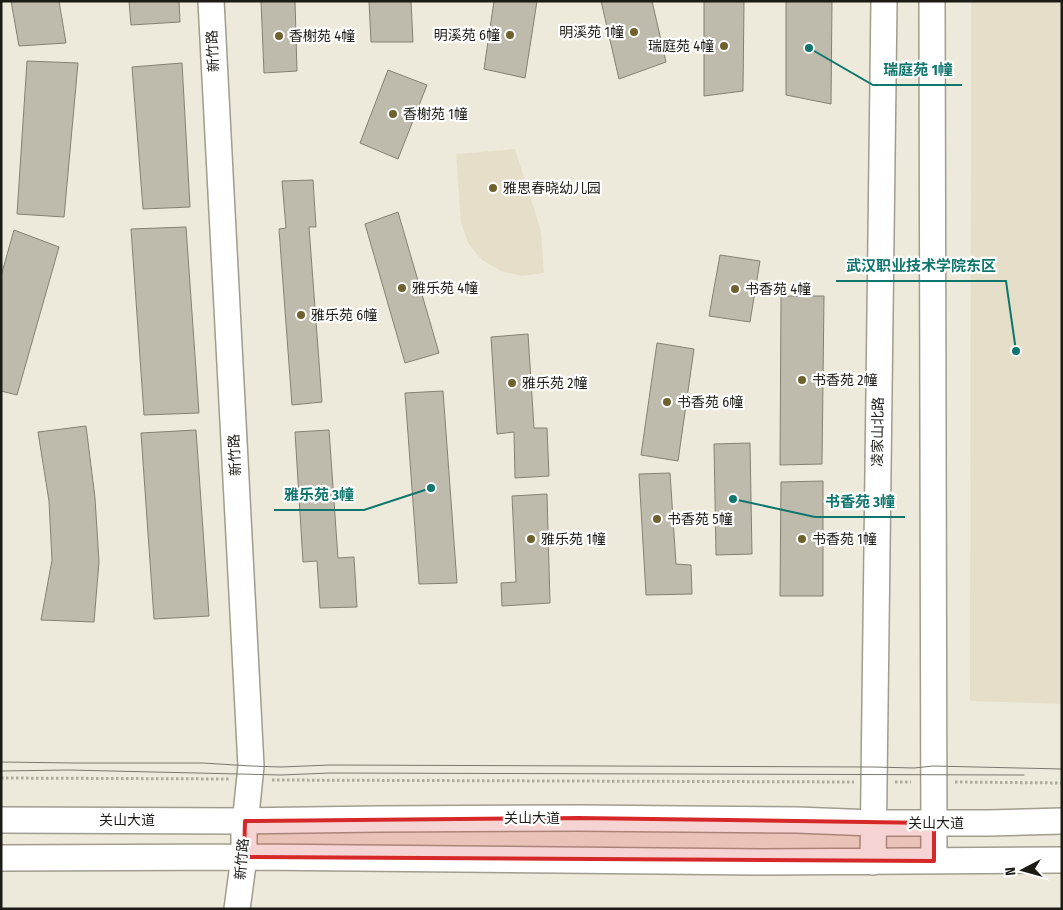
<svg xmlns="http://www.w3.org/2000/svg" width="1063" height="910" font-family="'Fira Sans Condensed','Noto Sans SC',sans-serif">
<rect width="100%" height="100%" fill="#eeeadb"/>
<!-- built -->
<path fill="#e5dfc9" d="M 971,1 L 1062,1 L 1062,704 L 970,701 Z
M 515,149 L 541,231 L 544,273 L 522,276 L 501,271 L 482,260 L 468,243 L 461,223 L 456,154 Z"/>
<!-- building -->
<path fill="#bebbac" stroke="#848173" d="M 11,1 L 59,1 L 66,43 L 19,46 Z
M 129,1 L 179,1 L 180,22 L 131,25 Z
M 261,1 L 295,1 L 297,71 L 264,73 Z
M 369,1 L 411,1 L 413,42 L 371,42 Z
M 494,1 L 537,1 L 525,78 L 484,69 Z
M 601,1 L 652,1 L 666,62 L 619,79 Z
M 704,1 L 744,1 L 743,91 L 704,96 Z
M 786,1 L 832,1 L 831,104 L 786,95 Z
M 27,61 L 78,63 L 64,217 L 17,214 Z
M 182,63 L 190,207 L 143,209 L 132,67 Z
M 388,70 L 427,85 L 398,159 L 360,143 Z
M 313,180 L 316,227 L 309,227 L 322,402 L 292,405 L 279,229 L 286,228 L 282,181 Z
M 398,212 L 439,353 L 405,363 L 365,224 Z
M 186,227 L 199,413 L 144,415 L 131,229 Z
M 14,230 L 59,247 L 17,395 L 1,391 L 1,276 Z
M 720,255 L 760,261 L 750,322 L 709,316 Z
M 781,296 L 824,296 L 822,464 L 780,465 Z
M 528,334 L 534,428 L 547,428 L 549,476 L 515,478 L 514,432 L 497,434 L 491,337 Z
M 657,343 L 694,349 L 678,461 L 641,455 Z
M 443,391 L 457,583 L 419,584 L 405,393 Z
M 86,426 L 95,498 L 99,562 L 94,622 L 41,620 L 52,560 L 49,501 L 38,432 Z
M 196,430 L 209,616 L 154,619 L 141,433 Z
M 329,430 L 338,558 L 354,557 L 357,607 L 320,608 L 317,561 L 303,562 L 295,432 Z
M 750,443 L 752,554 L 716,555 L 714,444 Z
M 670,473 L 676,564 L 691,565 L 692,594 L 646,595 L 639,474 Z
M 823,481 L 823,596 L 780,596 L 781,482 Z
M 547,494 L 550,603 L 502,606 L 501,583 L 516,582 L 512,496 Z"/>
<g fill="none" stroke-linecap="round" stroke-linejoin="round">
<defs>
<path id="major" d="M 211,1 L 251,766 L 244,834 L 244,857 L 237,909
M 932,1 L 934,861
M 1,820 L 245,821 L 379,819 L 578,818 L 797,820 L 873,823 L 988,823 L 1062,821
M 1,858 L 244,857 L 760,862 L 1062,860
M 873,862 L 884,1"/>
</defs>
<!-- major casing -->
<use href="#major" stroke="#a09c8e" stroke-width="28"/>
<!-- path -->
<path stroke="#adaa9e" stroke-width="3" stroke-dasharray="2.5 2.5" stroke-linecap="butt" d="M 1,778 L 229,779
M 272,780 L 854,782
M 895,782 L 911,782
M 955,782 L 1062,783"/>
<!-- major -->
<use href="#major" stroke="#fff" stroke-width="25"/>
<!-- tram -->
<path stroke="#79776d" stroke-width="1" d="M 1,762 L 74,763 L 203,763 L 251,766 L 281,767 L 330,765 L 874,767 L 914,768 L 933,766 L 1062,769
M 1,771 L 69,770 L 281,775 L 330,773 L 1024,775"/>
</g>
<!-- marked area -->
<path fill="#d62828" fill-opacity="0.2" stroke="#d62828" stroke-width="4" stroke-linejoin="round" d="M 578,818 L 934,823 L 934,861 L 244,857 L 245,821 Z"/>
<!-- markers -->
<g fill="#6e612e" stroke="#fff" stroke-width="2">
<circle cx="634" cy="32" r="5"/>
<circle cx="510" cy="35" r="5"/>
<circle cx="279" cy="36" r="5"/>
<circle cx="724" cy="46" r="5"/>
<circle cx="393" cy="114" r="5"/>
<circle cx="493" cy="188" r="5"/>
<circle cx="402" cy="288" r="5"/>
<circle cx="735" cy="289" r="5"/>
<circle cx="301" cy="315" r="5"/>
<circle cx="802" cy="380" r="5"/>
<circle cx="512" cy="383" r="5"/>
<circle cx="667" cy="402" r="5"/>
<circle cx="657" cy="519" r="5"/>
<circle cx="531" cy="539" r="5"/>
<circle cx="802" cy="539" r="5"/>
</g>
<g text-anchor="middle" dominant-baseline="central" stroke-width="4.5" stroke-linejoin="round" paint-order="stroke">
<!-- poi labels -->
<g font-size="14" fill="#1c1b16" stroke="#fff" text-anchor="start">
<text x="624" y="32" text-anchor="end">明溪苑 1幢</text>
<text x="500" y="35" text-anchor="end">明溪苑 6幢</text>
<text x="289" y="36">香榭苑 4幢</text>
<text x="714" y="46" text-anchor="end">瑞庭苑 4幢</text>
<text x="403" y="114">香榭苑 1幢</text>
<text x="503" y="188">雅思春晓幼儿园</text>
<text x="412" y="288">雅乐苑 4幢</text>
<text x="745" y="289">书香苑 4幢</text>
<text x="311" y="315">雅乐苑 6幢</text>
<text x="812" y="380">书香苑 2幢</text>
<text x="522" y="383">雅乐苑 2幢</text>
<text x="677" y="402">书香苑 6幢</text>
<text x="667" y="519">书香苑 5幢</text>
<text x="541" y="539">雅乐苑 1幢</text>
<text x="812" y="539">书香苑 1幢</text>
</g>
<!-- street labels -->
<g font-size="14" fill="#1c1b16" stroke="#fff">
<text transform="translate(213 51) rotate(-93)">新竹路</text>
<text transform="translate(878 432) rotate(-89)">凌家山北路</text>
<text transform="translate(235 455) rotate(-93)">新竹路</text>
<text x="532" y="818">关山大道</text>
<text x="127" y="820">关山大道</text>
<text x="936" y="823">关山大道</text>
<text transform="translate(242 859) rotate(-85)">新竹路</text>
</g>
</g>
<!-- callouts -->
<path fill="none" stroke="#0f766e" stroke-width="2" d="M809 48L873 85H962M1016 351L1006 281H836M431 488L364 510H274M733 499L815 517H905"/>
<g fill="#0f766e" stroke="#fff" stroke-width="2">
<circle cx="809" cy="48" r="5"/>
<circle cx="1016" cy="351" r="5"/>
<circle cx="431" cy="488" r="5"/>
<circle cx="733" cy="499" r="5"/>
</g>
<g font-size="15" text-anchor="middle" font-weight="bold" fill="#0f766e" stroke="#fff" stroke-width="4.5" stroke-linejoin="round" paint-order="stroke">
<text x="918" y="75">瑞庭苑 1幢</text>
<text x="921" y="271">武汉职业技术学院东区</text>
<text x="319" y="500">雅乐苑 3幢</text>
<text x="860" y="507">书香苑 3幢</text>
</g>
<!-- border -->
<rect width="1063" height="910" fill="none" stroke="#1c1b16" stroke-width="5"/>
<!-- north arrow -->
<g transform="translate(1023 870) rotate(264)" stroke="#ffffff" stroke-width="4" paint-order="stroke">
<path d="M0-4L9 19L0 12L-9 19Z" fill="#1c1b16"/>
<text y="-8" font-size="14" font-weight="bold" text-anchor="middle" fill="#1c1b16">N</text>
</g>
</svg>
